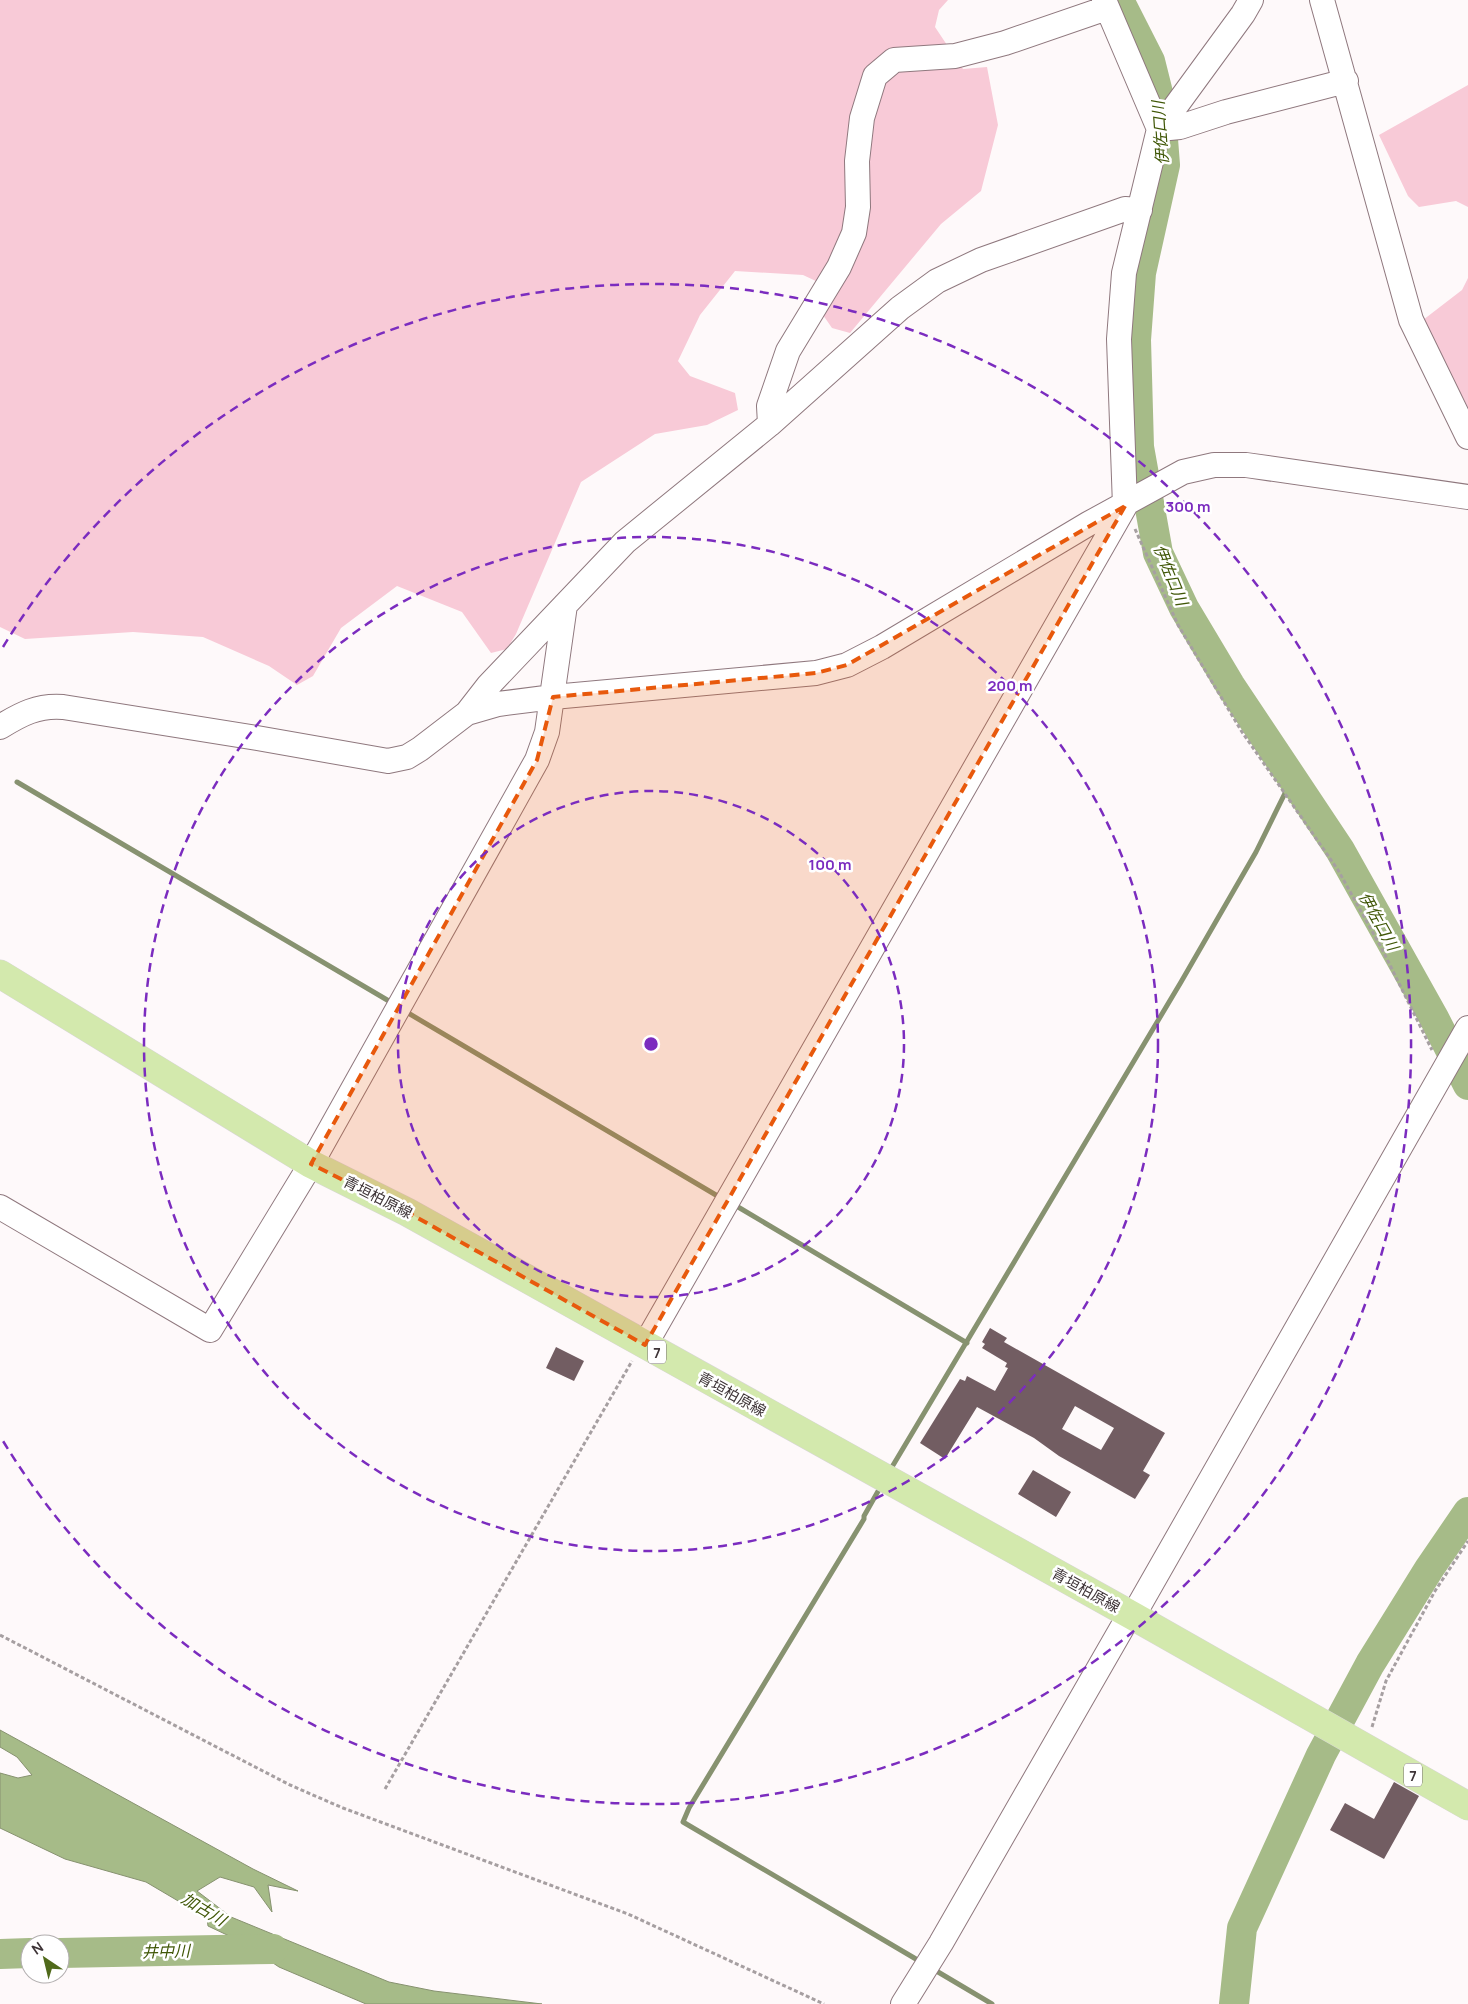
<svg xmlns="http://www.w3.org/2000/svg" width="1468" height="2004" font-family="Manrope,'Noto Sans JP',sans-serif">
<rect width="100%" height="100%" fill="#fef9fa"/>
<!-- green -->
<path fill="#f8cad7" d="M 0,0 L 948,0 L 939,10 L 935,27 L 963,69 L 987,67 L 998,125 L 981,191 L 941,224 L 850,333 L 832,328 L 823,315 L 818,282 L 803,275 L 735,271 L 700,315 L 678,361 L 690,376 L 735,393 L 738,410 L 707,425 L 655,434 L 581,482 L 516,634 L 507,649 L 491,653 L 462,612 L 397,586 L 341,628 L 313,676 L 297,685 L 269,666 L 203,637 L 133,632 L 25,639 L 0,627 Z
M 1468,85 L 1468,207 L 1456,201 L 1419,207 L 1408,196 L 1379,135 Z
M 1468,278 L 1468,408 L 1423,320 L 1462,290 Z"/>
<!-- water -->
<path fill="#a6bb88" stroke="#879270" d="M 0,1730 L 253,1869 L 298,1891 L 268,1885 L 272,1912 L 254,1887 L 220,1877 L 197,1891 L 231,1917 L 389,1982 L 434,1991 L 542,2004 L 366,2004 L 279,1967 L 242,1942 L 208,1926 L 207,1918 L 146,1882 L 65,1859 L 0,1828 L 0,1773 L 18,1778 L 32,1775 L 17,1757 L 0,1747 Z"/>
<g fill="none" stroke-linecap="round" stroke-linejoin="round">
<!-- stream -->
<path stroke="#879270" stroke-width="5" d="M 17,782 L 394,1004
M 403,1010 L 721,1198
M 733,1204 L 967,1343
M 889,1472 L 1181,982 L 1256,852 L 1292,779
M 881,1486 L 864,1516 L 864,1519 L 689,1808 L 683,1822 L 921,1962
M 933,1969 L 992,2004"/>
<!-- river -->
<path stroke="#a6bb88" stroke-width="30" d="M 1119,0 L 1150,61 L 1160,101 L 1165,165 L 1141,273 L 1136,340 L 1139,447 L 1158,553 L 1184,608 L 1230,685 L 1340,850 L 1434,1018 L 1468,1085
M 60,1953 L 273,1949
M 0,1954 L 30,1953
M 1234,2004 L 1242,1928 L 1321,1755 L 1370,1664 L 1429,1569 L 1468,1512"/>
</g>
<!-- building -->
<path fill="#725d62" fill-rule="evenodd" d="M 990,1328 L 1007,1338 L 1004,1342 L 1165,1433 L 1143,1471 L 1150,1475 L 1135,1499 L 1059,1456 L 1034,1438 L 977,1407 L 945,1459 L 920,1443 L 960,1379 L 965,1381 L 967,1376 L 995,1391 L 1008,1368 L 1005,1367 L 1007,1363 L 982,1348 L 985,1344 L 982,1342 ZM 1075,1406 L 1114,1428 L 1101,1450 L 1062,1429 Z
M 556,1347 L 584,1361 L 574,1381 L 546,1368 Z
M 1033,1470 L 1071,1492 L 1056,1517 L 1018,1494 Z
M 1394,1782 L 1419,1796 L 1384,1859 L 1330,1830 L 1345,1803 L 1374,1819 Z"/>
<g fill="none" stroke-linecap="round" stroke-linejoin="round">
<defs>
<path id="minor" d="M 1104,0 L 1159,129
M 1322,0 L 1411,320 L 1468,437
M 1159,129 L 1180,127 L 1226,112 L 1346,81
M 770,424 L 769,406 L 788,351 L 839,267 L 854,233 L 858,207 L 857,161 L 862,118 L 875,76 L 894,60 L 955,56 L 1005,43 L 1107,8
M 467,713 L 488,686 L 625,542 L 770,424 L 900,308 L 937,281 L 981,260 L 1125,209 L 1140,210
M 0,727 C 21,714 38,705 63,707 L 257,738 L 388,761 L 407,757 L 420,749 L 467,713 L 498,704 L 553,697 L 816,673 L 847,665 L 882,647 L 1088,524 L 1183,472 L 1214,465 L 1246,465 L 1468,497
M 0,1207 L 210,1330 L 311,1164 L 537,760 L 547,732 L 565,605
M 645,1345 L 1125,506 L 1119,339 L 1124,273 L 1159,129 L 1243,14 L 1251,0
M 1133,1616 L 1468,1028
M 903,2004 L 941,1943 L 1130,1614"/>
<path id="major" d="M 0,974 L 311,1164 L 407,1212 L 1133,1616 L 1468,1806"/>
</defs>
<!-- minor casing -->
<use href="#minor" stroke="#8f787e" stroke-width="26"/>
<!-- major casing -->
<use href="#major" stroke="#d8d6d7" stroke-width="29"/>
<!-- path -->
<path stroke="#a69fa1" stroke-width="3" stroke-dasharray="4 2.5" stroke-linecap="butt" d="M 1135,529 L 1178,625 L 1242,732 L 1338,870 L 1382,949 L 1432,1050
M 0,1635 L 290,1785 L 343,1808 L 628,1914 L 824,2004
M 1372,1727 L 1386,1681 L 1435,1591 L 1468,1541
M 385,1789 L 632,1361"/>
<!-- minor -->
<use href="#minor" stroke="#fff" stroke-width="24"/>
<!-- major -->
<use href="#major" stroke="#d3e9ad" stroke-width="28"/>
</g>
<!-- marked area -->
<path fill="#e8590c" fill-opacity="0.2" stroke="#e8590c" stroke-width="4" stroke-dasharray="10 6" stroke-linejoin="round" d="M 1125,506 L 645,1345 L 407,1212 L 311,1164 L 537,760 L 553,697 L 816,673 L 847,665 Z"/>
<!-- distance rings -->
<g fill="none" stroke="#7b2cbf" stroke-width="2.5" stroke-dasharray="9 6">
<circle cx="651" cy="1044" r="253"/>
<circle cx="651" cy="1044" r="507"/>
<path d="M3 647A760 760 0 1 1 3 1441"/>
</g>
<g text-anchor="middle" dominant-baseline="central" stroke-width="5" stroke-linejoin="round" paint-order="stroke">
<!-- shield labels -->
<g fill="#fff" stroke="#787173" stroke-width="1">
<rect x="648" y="1340.5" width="18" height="23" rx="4"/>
<rect x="1404" y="1763.5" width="18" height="23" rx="4"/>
</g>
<g font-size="14" font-weight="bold" fill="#3e3437">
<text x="657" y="1352">7</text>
<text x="1413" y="1775">7</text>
</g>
<!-- street labels -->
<g font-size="15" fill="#3e3437" stroke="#fff">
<text transform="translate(378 1197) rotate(27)">青垣柏原線</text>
<text transform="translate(732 1394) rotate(29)">青垣柏原線</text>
<text transform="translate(1086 1590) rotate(29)">青垣柏原線</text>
</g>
<!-- water labels -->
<g font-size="16" font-style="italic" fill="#405707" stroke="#fff">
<text transform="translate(1160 133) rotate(-94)">伊佐口川</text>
<text transform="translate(1171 575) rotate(68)">伊佐口川</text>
<text transform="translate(1379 921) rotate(61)">伊佐口川</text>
<text transform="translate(204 1909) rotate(31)">加古川</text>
<text transform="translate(166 1951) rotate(-1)">井中川</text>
</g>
</g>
<circle cx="651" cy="1044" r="8" fill="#7b2cbf" stroke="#fff" stroke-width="2.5"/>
<g font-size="15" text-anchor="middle" font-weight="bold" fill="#7b2cbf" stroke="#fff" stroke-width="5" stroke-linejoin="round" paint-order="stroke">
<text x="1188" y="512">300 m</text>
<text x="1010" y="691">200 m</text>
<text x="830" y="870">100 m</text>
</g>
<!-- north arrow -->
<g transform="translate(45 1959) rotate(325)"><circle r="24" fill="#ffffff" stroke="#b2aeaf"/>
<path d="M0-4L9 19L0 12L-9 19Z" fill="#506a1b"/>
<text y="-8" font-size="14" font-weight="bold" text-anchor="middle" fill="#3e3437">N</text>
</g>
</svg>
